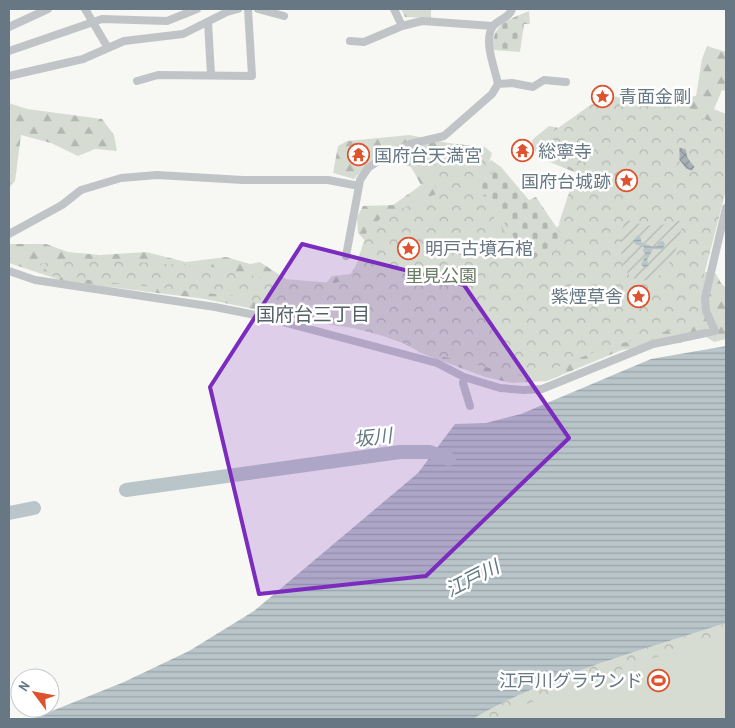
<svg xmlns="http://www.w3.org/2000/svg" width="735" height="728" font-family="'Archivo Narrow','Noto Sans JP',sans-serif">
<defs>
<pattern id="forest-firs" width="22" height="20" patternUnits="userSpaceOnUse" patternTransform="scale(1.25)"><rect width="22" height="20" fill="#d7dcd3"/><path d="M5 1l3.5 6h-7zM16 11l3.5 6h-7z" fill="#b2b7b1"/></pattern>
<pattern id="cemetery-stones" width="16" height="16" patternUnits="userSpaceOnUse" patternTransform="scale(1.25)"><rect width="16" height="16" fill="#d7dcd3"/><path d="M2 7V4a2 2 0 0 1 4 0v3zM10 15v-3a2 2 0 0 1 4 0v3z" fill="#b2b7b1"/></pattern>
<pattern id="park-crowns" width="20" height="18" patternUnits="userSpaceOnUse" patternTransform="scale(1.25)"><rect width="20" height="18" fill="#d7dcd3"/><path d="M2 6a3 3 0 1 1 6 0M12 15a3 3 0 1 1 6 0" fill="none" stroke="#b2b7b1"/></pattern>
<pattern id="garden-furrows" width="10" height="10" patternUnits="userSpaceOnUse" patternTransform="scale(1.25)"><rect width="10" height="10" fill="#d7dcd3"/><path d="M-1 1l2-2M0 10L10 0M9 11l2-2" fill="none" stroke="#b2b7b1"/></pattern>
<pattern id="water-rules" width="6" height="5" patternUnits="userSpaceOnUse" patternTransform="scale(1.25)"><rect width="6" height="5" fill="#b9c5c9"/><path d="M0 2.5h6" fill="none" stroke="#9aa5a9"/></pattern>
<pattern id="building-cross-hatch" width="8" height="8" patternUnits="userSpaceOnUse" patternTransform="scale(1.25)"><rect width="8" height="8" fill="#a7b0b5"/><path d="M0 0l8 8M0 8l8-8" fill="none" stroke="#8c9499"/></pattern>
</defs>
<rect width="100%" height="100%" fill="#f7f7f4"/>
<!-- forest -->
<path fill="url(#forest-firs)" d="M 401,9 L 431,9 L 431,18 L 405,17 Z
M 707,46 L 726,52 L 726,91 L 722,90 L 714,109 L 726,114 L 726,181 L 692,269 L 716,274 L 721,283 L 726,288 L 726,339 L 714,342 L 706,337 L 674,344 L 622,350 L 547,381 L 512,383 L 485,377 L 421,353 L 382,331 L 337,326 L 205,299 L 63,281 L 9,263 L 9,244 L 46,244 L 68,252 L 100,255 L 146,252 L 186,262 L 226,257 L 250,264 L 260,262 L 298,287 L 319,291 L 332,276 L 351,274 L 368,244 L 358,233 L 357,217 L 363,206 L 393,205 L 421,185 L 405,156 L 385,151 L 368,164 L 354,179 L 333,173 L 338,146 L 347,141 L 410,135 L 448,143 L 485,147 L 492,153 L 483,182 L 553,232 L 571,212 L 582,175 L 547,161 L 530,147 L 533,139 L 549,126 L 571,130 L 588,118 L 598,100 L 610,96 L 645,100 L 696,96 L 702,59 Z
M 9,103 L 27,109 L 102,119 L 114,135 L 117,151 L 95,149 L 78,156 L 51,143 L 21,135 L 15,181 L 9,188 Z"/>
<!-- cemetery -->
<path fill="url(#cemetery-stones)" d="M 529,11 L 530,24 L 524,24 L 520,52 L 493,50 C 491,24 508,20 529,11 Z
M 491,160 L 501,167 L 529,200 L 536,197 L 563,237 L 530,262 L 487,196 L 472,186 Z"/>
<!-- park -->
<path fill="url(#park-crowns)" d="M 630,101 L 660,105 L 726,126 L 726,190 L 697,302 L 701,320 L 698,323 L 604,348 L 531,378 L 436,355 L 383,336 L 233,296 L 53,276 L 39,264 L 74,258 L 212,267 L 258,277 L 334,283 L 352,279 L 367,231 L 382,217 L 436,194 L 433,174 L 402,164 L 415,155 L 471,154 L 501,167 L 472,186 L 507,236 L 530,262 L 563,237 L 559,223 L 576,171 L 541,149 L 551,133 L 592,104 Z
M 726,623 L 726,719 L 473,719 C 547,675 644,650 726,623 Z"/>
<!-- garden -->
<path fill="url(#garden-furrows)" d="M 628,220 C 646,227 660,228 677,220 L 682,222 C 682,239 671,267 657,277 C 651,281 644,281 638,280 C 615,273 621,238 624,221 Z"/>
<!-- pitch -->
<path fill="#d7dcd3" d="M 726,632 L 726,719 L 499,719 L 516,708 Z"/>
<!-- water -->
<path fill="url(#water-rules)" d="M 637,236 L 641,238 L 641,242 L 653,247 L 657,246 L 659,242 L 663,241 L 665,244 L 663,249 L 653,249 L 647,260 L 649,265 L 645,269 L 641,264 L 646,255 L 643,251 L 644,247 L 635,244 L 633,241 Z
M 726,346 L 726,623 C 644,650 547,675 473,719 L 32,719 L 124,682 L 189,651 L 254,611 L 418,473 L 455,424 L 486,423 L 521,414 L 651,359 Z"/>
<g fill="none" stroke-linecap="round" stroke-linejoin="round">
<!-- river -->
<path stroke="#b9c5c9" stroke-width="14" d="M 126,490 L 400,452 L 430,452 L 449,459
M 9,513 L 34,508"/>
</g>
<!-- building -->
<path fill="url(#building-cross-hatch)" stroke="#d8d8d6" d="M 679,147 L 686,149 L 688,158 L 695,167 L 692,171 L 686,169 L 679,160 Z"/>
<g fill="none" stroke-linecap="round" stroke-linejoin="round">
<!-- street -->
<path stroke="#c0c4c7" stroke-width="8" d="M 85,9 L 108,48
M 258,9 L 284,16
M 394,9 L 402,26 L 422,21 L 493,26
M 208,22 L 211,75
M 9,27 L 48,9
M 350,41 L 364,42 L 402,26
M 9,51 L 102,19 L 167,21 L 197,9
M 9,76 L 83,59 L 124,41 L 183,34 L 227,12 L 238,9
M 137,81 L 158,75 L 252,76 L 248,9
M 498,84 L 512,83 L 533,87 L 544,80 L 566,82
M 9,234 L 62,205 L 81,190 L 121,178 L 157,175 L 243,180 L 328,180 L 359,186 L 360,180 L 368,168 L 387,155 L 410,144 L 444,136 L 492,94 L 498,84 C 495,68 482,39 494,25 C 500,19 510,17 512,9
M 346,256 L 359,186
M 9,271 L 35,280 L 215,307 L 260,316 L 437,363 L 464,377 L 500,388 L 524,390 L 542,389 L 653,344 L 715,331 L 706,311 L 705,298 L 726,208
M 464,377 L 463,383 L 470,406"/>
</g>
<!-- marked area -->
<path fill="#7b2cbf" fill-opacity="0.2" stroke="#7b2cbf" stroke-width="4" stroke-linejoin="round" d="M 302,244 L 464,285 L 569,438 L 426,576 L 259,594 L 210,387 Z"/>
<!-- icons -->
<defs>
<symbol id="sight-ring" viewBox="-11 -11 22 22"><circle r="9.5" fill="#fff" stroke="#de522d" stroke-width="1.5"/><path d="M0-6L1.8-2.2L6-1.7L2.9 1.2L3.7 5.4L0 3.3L-3.7 5.4L-2.9 1.2L-6-1.7L-1.8-2.2Z" fill="#de522d"/></symbol>
<symbol id="temple-ring" viewBox="-11 -11 22 22"><circle r="9.5" fill="#fff" stroke="#de522d" stroke-width="1.5"/><path d="M0-6L5-2H3V0L6.5 2.5H4V6H1.5V3h-3V6H-4V2.5H-6.5L-3 0V-2H-5Z" fill="#de522d"/></symbol>
<symbol id="stadium-ring" viewBox="-11 -11 22 22"><circle r="9.5" fill="#fff" stroke="#de522d" stroke-width="1.5"/><path d="M0-5a6.5 5 0 1 0 0 10a6.5 5 0 1 0 0-10ZM-3.5-1.8h7v3.6h-7Z" fill="#de522d"/></symbol>
</defs>
<g fill-rule="evenodd">
<use href="#sight-ring" x="590" y="84" width="25" height="25"/>
<use href="#temple-ring" x="510" y="138" width="25" height="25"/>
<use href="#temple-ring" x="346" y="142" width="25" height="25"/>
<use href="#sight-ring" x="614" y="168" width="25" height="25"/>
<use href="#sight-ring" x="396" y="236" width="25" height="25"/>
<use href="#sight-ring" x="626" y="284" width="25" height="25"/>
<use href="#stadium-ring" x="646" y="668" width="25" height="25"/>
</g>
<g text-anchor="middle" dominant-baseline="central" stroke-width="5" stroke-linejoin="round" paint-order="stroke">
<!-- poi labels -->
<g font-size="18" fill="#677884" stroke="#fff" text-anchor="start">
<text x="619" y="96">青面金剛</text>
<text x="538" y="151">総寧寺</text>
<text x="374" y="155">国府台天満宮</text>
<text x="611" y="181" text-anchor="end">国府台城跡</text>
<text x="425" y="248">明戸古墳石棺</text>
<text x="623" y="296" text-anchor="end">紫煙草舎</text>
<text x="643" y="680" text-anchor="end">江戸川グラウンド</text>
</g>
<!-- park labels -->
<g font-size="18" fill="#6a7b65" stroke="#fff">
<text x="441" y="275">里見公園</text>
</g>
<!-- neighbourhood labels -->
<g font-size="19" fill="#546169" stroke="#fff">
<text x="313" y="314">国府台三丁目</text>
</g>
<!-- water labels -->
<g font-size="19" font-style="italic" fill="#637980" stroke="#fff">
<text transform="translate(373 437) rotate(-7)">坂川</text>
<text transform="translate(472 578) rotate(-27)">江戸川</text>
</g>
</g>
<!-- border -->
<rect width="735" height="728" fill="none" stroke="#677884" stroke-width="20"/>
<!-- north arrow -->
<g transform="translate(35 693) rotate(302)"><circle r="24" fill="#ffffff" stroke="#c2c9ce"/>
<path d="M0-4L9 19L0 12L-9 19Z" fill="#de522d"/>
<text y="-8" font-size="14" font-weight="bold" text-anchor="middle" fill="#677884">N</text>
</g>
</svg>
